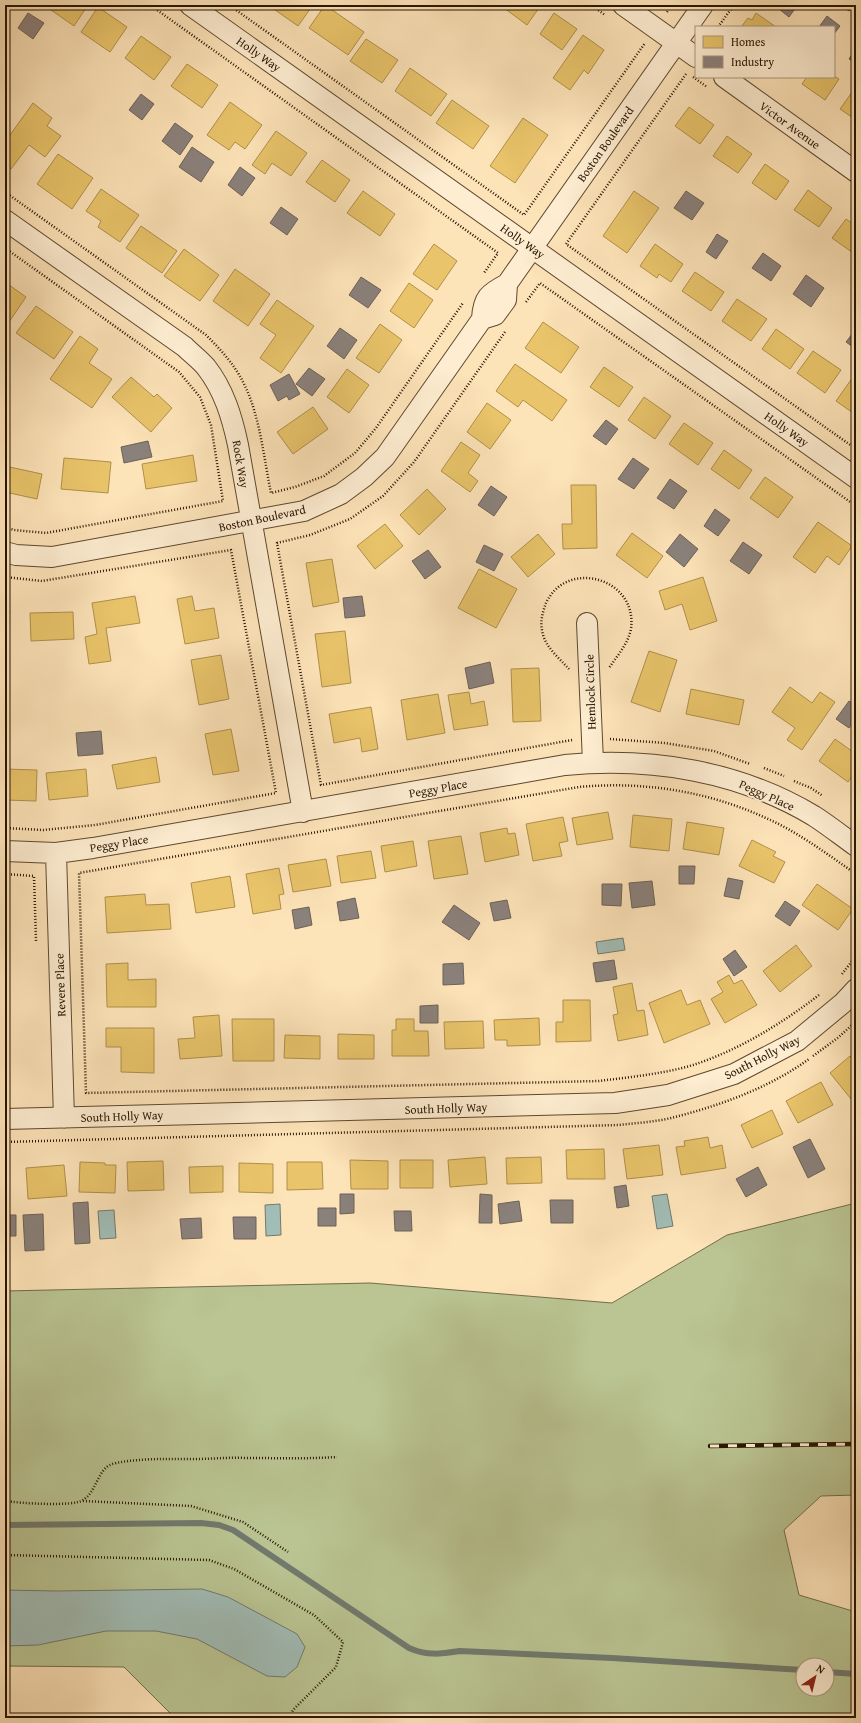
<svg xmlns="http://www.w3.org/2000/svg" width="861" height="1723" font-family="'Gentium Book Plus',serif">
<rect width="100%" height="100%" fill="#fde3b8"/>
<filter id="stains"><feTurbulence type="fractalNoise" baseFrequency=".005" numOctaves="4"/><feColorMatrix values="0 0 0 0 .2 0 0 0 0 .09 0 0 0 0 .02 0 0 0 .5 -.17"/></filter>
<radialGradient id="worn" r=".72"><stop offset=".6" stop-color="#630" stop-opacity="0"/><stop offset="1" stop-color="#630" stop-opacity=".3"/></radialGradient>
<!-- green -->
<path fill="#bac593" stroke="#726d4a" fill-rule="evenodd" d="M 856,1203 L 856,1495 L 821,1496 L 784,1530 L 799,1595 L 856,1612 L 856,1718 L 175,1718 L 124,1667 L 5,1666 L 5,1291 L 370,1283 L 612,1303 L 727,1235 ZM 803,1665 L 827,1665 L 827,1689 L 803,1689 Z"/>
<!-- water -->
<path fill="#a1bdb6" stroke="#717a6e" d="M 623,938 L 625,950 L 598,954 L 596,942 Z
M 667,1194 L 673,1226 L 657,1229 L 652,1196 Z
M 280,1204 L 281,1235 L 266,1236 L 265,1205 Z
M 114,1210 L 116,1238 L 100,1239 L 98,1211 Z
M 202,1589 L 228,1597 L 297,1634 L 305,1647 L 297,1667 L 285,1677 L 267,1676 L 197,1639 L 156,1631 L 106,1631 L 38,1645 L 5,1646 L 5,1590 L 56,1591 Z"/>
<!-- homes -->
<path fill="#e9c46a" stroke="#af904a" d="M 44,5 L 88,5 L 74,26 Z
M 268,5 L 313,5 L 298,26 Z
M 325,5 L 364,32 L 348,55 L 309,28 Z
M 500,5 L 541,5 L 527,25 Z
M 98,7 L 127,27 L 110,52 L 81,32 Z
M 554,13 L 577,29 L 562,50 L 540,34 Z
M 756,13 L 776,27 L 741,27 L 748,18 L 752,20 Z
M 583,35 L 604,50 L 588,74 L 584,70 L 570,90 L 553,78 Z
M 141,36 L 171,57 L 154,80 L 125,58 Z
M 366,39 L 398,60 L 382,83 L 350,61 Z
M 187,64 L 218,85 L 202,108 L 171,86 Z
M 410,68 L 447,94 L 431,116 L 395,91 Z
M 834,76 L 839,79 L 825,100 L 802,84 L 807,77 L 834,77 Z
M 855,88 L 856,89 L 856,120 L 840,109 Z
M 452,100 L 489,126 L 473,149 L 436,123 Z
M 230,102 L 262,125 L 245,149 L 235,142 L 229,150 L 207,135 Z
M 33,103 L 52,118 L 47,126 L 61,136 L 45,157 L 29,145 L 11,169 L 5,165 L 5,142 Z
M 689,107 L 714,125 L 700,144 L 675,126 Z
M 523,118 L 548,135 L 515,183 L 490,166 Z
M 276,131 L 307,153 L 291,176 L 272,163 L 265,174 L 252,165 Z
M 727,136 L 752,154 L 738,173 L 713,156 Z
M 58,154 L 93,178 L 72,209 L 37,184 Z
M 322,160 L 350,180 L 335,202 L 306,182 Z
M 765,164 L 789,181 L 776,200 L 752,183 Z
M 101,189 L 139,215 L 120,242 L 98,227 L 101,221 L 86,211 Z
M 808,190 L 832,208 L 819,227 L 794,210 Z
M 363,191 L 395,214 L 380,236 L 347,213 Z
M 634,191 L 659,208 L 627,253 L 603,236 Z
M 846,219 L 856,226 L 856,255 L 832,238 Z
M 141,226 L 177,251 L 162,273 L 126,248 Z
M 434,244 L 457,261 L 437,290 L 413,274 Z
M 655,244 L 683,264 L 671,282 L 659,274 L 657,278 L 640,266 Z
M 184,249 L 219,275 L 200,301 L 164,276 Z
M 235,269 L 270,294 L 248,326 L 213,301 Z
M 695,272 L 724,292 L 711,311 L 682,291 Z
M 5,282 L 26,297 L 7,325 L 5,324 Z
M 409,283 L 433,300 L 414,328 L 390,311 Z
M 737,299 L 767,319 L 751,341 L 722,321 Z
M 277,300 L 314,326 L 281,373 L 260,358 L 276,335 L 260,324 Z
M 36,306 L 73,332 L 54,359 L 16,333 Z
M 543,322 L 579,347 L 561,373 L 525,348 Z
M 380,324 L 402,340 L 379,373 L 356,358 Z
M 776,329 L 804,349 L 790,369 L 762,349 Z
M 80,336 L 98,349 L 89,363 L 112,379 L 92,408 L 50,379 Z
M 813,351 L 841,370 L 825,393 L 797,373 Z
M 515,364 L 567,400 L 552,421 L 523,400 L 518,407 L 496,391 Z
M 604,367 L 633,387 L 619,407 L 590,387 Z
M 347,369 L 369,385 L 349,413 L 327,397 Z
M 131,377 L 154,397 L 157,394 L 172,408 L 151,432 L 112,397 Z
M 853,377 L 856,379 L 856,415 L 836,401 Z
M 644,397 L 671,416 L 655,439 L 628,420 Z
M 487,403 L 511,420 L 490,449 L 467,432 Z
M 313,407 L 328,429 L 293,454 L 277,432 Z
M 684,423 L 713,443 L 698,465 L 669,444 Z
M 461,442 L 480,455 L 468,473 L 478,481 L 470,492 L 441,471 Z
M 724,450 L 752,470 L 739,489 L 711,469 Z
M 193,455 L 197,481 L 146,489 L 142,464 Z
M 64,458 L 111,462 L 108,493 L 61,489 Z
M 5,466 L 42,474 L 37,499 L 5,492 Z
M 765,477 L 793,497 L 778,518 L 750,498 Z
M 571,485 L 596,485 L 597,548 L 563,549 L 562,524 L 572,524 Z
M 427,489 L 446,509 L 419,535 L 400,515 Z
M 818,522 L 852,546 L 839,565 L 827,556 L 815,573 L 793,557 Z
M 385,524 L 403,546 L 375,569 L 357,546 Z
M 632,533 L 663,556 L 647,578 L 616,555 Z
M 538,534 L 555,554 L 528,577 L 511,557 Z
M 332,559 L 339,602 L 313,607 L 306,563 Z
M 479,569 L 517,589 L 496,628 L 458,608 Z
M 703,577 L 717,621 L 690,630 L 682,604 L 665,610 L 659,591 Z
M 135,596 L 140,623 L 106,628 L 111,661 L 89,664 L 85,637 L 97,634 L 92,603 Z
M 192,596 L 195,611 L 214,608 L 219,638 L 185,644 L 177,599 Z
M 5,609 L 10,611 L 5,635 Z
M 73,612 L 74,639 L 31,641 L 30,613 Z
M 345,631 L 351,683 L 322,687 L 315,634 Z
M 649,651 L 677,660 L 660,712 L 631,702 Z
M 221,655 L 229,699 L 199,705 L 191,660 Z
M 539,668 L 541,721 L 513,722 L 511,669 Z
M 790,687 L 812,703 L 820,692 L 835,702 L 802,750 L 787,740 L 795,728 L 772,712 Z
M 691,689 L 744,700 L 739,725 L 686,714 Z
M 469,692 L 471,704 L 484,701 L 488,725 L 454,730 L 448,695 Z
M 438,694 L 445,733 L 407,740 L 401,700 Z
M 371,707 L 378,749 L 362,752 L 360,738 L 334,743 L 329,714 Z
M 231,729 L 239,771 L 213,775 L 205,734 Z
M 835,739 L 856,754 L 856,771 L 848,782 L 819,761 Z
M 156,757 L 160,782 L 117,789 L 112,765 Z
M 5,769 L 37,770 L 36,801 L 5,800 Z
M 86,769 L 88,796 L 49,800 L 46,773 Z
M 608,812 L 613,839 L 577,845 L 572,818 Z
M 633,815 L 672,819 L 669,851 L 630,847 Z
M 563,817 L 568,841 L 559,843 L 562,856 L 533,861 L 526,824 Z
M 687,822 L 724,828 L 719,855 L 683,849 Z
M 507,828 L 508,834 L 515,833 L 519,855 L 485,862 L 480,833 Z
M 461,836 L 468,874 L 434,879 L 428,841 Z
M 752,840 L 776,852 L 773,856 L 785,862 L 774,883 L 739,866 Z
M 413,841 L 417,866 L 385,872 L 381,846 Z
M 371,851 L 376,878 L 341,883 L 337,856 Z
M 326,859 L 331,886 L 293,892 L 288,865 Z
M 279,868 L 284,894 L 279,895 L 281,909 L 253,914 L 246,874 Z
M 230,876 L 235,907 L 196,913 L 191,883 Z
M 817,884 L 853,909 L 838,930 L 802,905 Z
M 145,894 L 146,905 L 169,904 L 171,929 L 107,933 L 105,897 Z
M 796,945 L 812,966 L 780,992 L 763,971 Z
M 128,963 L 128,980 L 156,979 L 156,1007 L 107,1007 L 106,964 Z
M 729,975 L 734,984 L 742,980 L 757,1005 L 725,1023 L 711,999 L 723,992 L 717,982 Z
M 632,983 L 637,1011 L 644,1010 L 648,1035 L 618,1041 L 613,1015 L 618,1014 L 613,987 Z
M 681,990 L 687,1005 L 700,1000 L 710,1024 L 664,1043 L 649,1003 Z
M 563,1000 L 590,1000 L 591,1041 L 556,1042 L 556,1022 L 563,1022 Z
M 219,1015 L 222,1056 L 180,1059 L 178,1039 L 195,1038 L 193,1017 Z
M 539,1018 L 540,1045 L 507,1046 L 507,1040 L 495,1040 L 494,1020 Z
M 232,1019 L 274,1019 L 274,1061 L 233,1061 Z
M 396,1019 L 414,1019 L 414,1031 L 428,1031 L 429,1056 L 392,1056 L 392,1030 L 396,1030 Z
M 483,1021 L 484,1048 L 445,1049 L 444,1022 Z
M 106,1028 L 154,1028 L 154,1073 L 121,1072 L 121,1047 L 106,1047 Z
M 338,1034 L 374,1035 L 374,1059 L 338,1059 Z
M 285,1035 L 320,1036 L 320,1059 L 284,1058 Z
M 850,1056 L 856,1063 L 855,1104 L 830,1073 Z
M 821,1082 L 833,1105 L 798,1123 L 786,1101 Z
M 772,1110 L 783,1134 L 752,1148 L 741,1125 Z
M 708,1137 L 710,1148 L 722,1145 L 726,1168 L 681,1175 L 676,1147 L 685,1146 L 684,1141 Z
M 659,1145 L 663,1175 L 627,1179 L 623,1149 Z
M 604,1149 L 605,1179 L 567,1179 L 566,1150 Z
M 485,1157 L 487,1184 L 450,1187 L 448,1160 Z
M 541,1157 L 542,1183 L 507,1184 L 506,1158 Z
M 350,1160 L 388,1161 L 388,1189 L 351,1189 Z
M 400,1160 L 433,1160 L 433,1188 L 400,1188 Z
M 163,1161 L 164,1190 L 128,1191 L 127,1162 Z
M 80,1162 L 105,1163 L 105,1165 L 116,1165 L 115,1193 L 79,1192 Z
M 287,1162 L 322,1162 L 323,1189 L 287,1190 Z
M 239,1163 L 273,1164 L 273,1193 L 239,1192 Z
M 64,1165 L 67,1196 L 28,1199 L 26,1168 Z
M 223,1166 L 223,1192 L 190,1193 L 189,1167 Z"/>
<!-- industry -->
<path fill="#8a817c" stroke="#6d6157" d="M 774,5 L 797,5 L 797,6 L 789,17 Z
M 840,5 L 854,5 L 849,11 Z
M 28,13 L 44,23 L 33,39 L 18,28 Z
M 827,16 L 840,26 L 834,34 L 834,27 L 819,27 Z
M 856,48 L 856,63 L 849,59 Z
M 141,94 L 154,104 L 142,120 L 129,110 Z
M 175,123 L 193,136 L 180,155 L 162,141 Z
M 192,147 L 214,162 L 201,182 L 179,167 Z
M 240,167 L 255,178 L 242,196 L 228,185 Z
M 686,191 L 704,203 L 692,220 L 674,208 Z
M 281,207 L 298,219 L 287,235 L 270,223 Z
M 717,234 L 728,241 L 716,259 L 706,252 Z
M 763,253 L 781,266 L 771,281 L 752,268 Z
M 806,275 L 824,288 L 811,307 L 793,294 Z
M 361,277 L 381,290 L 368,308 L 349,295 Z
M 340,328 L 357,340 L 344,359 L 327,346 Z
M 856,329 L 856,349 L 846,342 Z
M 309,368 L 325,379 L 312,396 L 296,384 Z
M 289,374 L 300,394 L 289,400 L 287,396 L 278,401 L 270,385 Z
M 606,420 L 618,429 L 606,445 L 593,436 Z
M 148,441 L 152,457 L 124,463 L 121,447 Z
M 633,458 L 649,469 L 634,489 L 618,479 Z
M 670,479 L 687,491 L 674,509 L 657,498 Z
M 491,486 L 507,497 L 494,516 L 478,505 Z
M 715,509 L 730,520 L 718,536 L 704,526 Z
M 680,534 L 698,549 L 684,567 L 666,552 Z
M 743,542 L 762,555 L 749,574 L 730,561 Z
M 484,545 L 503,554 L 494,571 L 476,562 Z
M 428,550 L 441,567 L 425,579 L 412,561 Z
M 362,596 L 365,616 L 345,618 L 343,598 Z
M 490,662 L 494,683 L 469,689 L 465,668 Z
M 849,701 L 856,706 L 856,718 L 849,728 L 836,719 Z
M 101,731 L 103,754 L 78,756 L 76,733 Z
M 679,866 L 695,866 L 694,884 L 679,884 Z
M 728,878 L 743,881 L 739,899 L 724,896 Z
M 652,881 L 655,905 L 632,908 L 629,883 Z
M 602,884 L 622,884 L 621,906 L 602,905 Z
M 355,898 L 359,918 L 340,921 L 337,902 Z
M 507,900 L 511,918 L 494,921 L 490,903 Z
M 785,901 L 800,911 L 790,926 L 775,916 Z
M 454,905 L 480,923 L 469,940 L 442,922 Z
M 309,907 L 312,925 L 295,929 L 292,910 Z
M 735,950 L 747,967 L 734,976 L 723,959 Z
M 614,960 L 617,979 L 596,982 L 593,963 Z
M 463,963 L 464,984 L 443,985 L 443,964 Z
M 438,1005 L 438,1023 L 420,1023 L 420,1006 Z
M 810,1139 L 825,1169 L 808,1178 L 793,1147 Z
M 758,1167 L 767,1185 L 746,1197 L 736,1179 Z
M 626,1185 L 629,1206 L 617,1208 L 614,1187 Z
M 340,1194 L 354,1194 L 354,1213 L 340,1214 Z
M 480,1194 L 492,1195 L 492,1223 L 479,1223 Z
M 550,1200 L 573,1200 L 573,1223 L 551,1223 Z
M 519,1201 L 522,1221 L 500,1224 L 498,1204 Z
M 88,1202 L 90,1243 L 75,1244 L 73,1203 Z
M 318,1208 L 336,1208 L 336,1226 L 318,1226 Z
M 394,1211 L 411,1211 L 412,1231 L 395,1231 Z
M 43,1214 L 44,1250 L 25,1251 L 23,1215 Z
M 5,1215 L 16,1215 L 16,1236 L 5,1236 Z
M 233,1217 L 256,1217 L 256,1239 L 234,1239 Z
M 201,1218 L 202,1238 L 182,1239 L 180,1219 Z"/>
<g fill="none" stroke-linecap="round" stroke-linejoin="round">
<!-- stream -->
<path stroke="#717a6e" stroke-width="6" d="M 5,1525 L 201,1523 L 219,1525 L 233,1530 L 409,1648 C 427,1656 440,1654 460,1651 L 612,1658 L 803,1670
M 827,1672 L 856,1674"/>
<defs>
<path id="minor" d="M 190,5 L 856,478
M 623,5 L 696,57
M 724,77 L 856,172
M 5,220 L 185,347 C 192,354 200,360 206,367 C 224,390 232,417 238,445 L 303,812
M 507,284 L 506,300 L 495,315 L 482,319 C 483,298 489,293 507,284 L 703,5
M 5,552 L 16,555 L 52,557 L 304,511 L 341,494 L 364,477 L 385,457 L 482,319
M 587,623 L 593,762
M 5,851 L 56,853 L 93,848 L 565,765 C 652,757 739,771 814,816 C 828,825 842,836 856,846
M 56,853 L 64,1118
M 5,1119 L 615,1103 L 668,1095 L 734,1074 L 797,1041 L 843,1003 L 856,989"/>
</defs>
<!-- minor casing -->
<use href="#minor" stroke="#5e482f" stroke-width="22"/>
<!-- path -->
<path stroke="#291501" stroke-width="2.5" stroke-dasharray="1 2" stroke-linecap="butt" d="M 150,5 L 498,253 L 484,273
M 229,5 L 524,215 L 645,43
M 591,5 L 605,15
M 667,12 L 672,5
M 718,27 L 734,5
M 686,74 L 566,244 L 856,449
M 693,77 L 707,87
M 5,192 L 206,335 C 221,350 236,366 245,386 C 260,417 264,459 271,493 L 295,487 L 324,476 L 355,453 L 376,428 L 463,303
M 5,248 L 179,372 L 200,397 L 211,425 L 223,501 L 46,533 L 14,530 L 5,527
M 526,302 L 540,283 L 856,506
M 505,332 L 414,462 L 383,496 L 350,519 L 310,535 L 277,543 L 321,785 L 572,740
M 5,577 L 42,581 L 231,550 L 276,793 L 95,825 L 43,830 L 5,828
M 569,669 C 559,658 544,646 542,630 C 540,621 543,611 546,603 C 567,558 638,578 631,629 C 628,644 617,656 609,668
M 610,739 L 665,743 L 714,751 L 750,764
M 764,768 L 784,776
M 794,781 L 811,788 L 823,796
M 5,874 L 34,876 L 36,941
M 842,974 L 856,956
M 819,995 C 781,1024 739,1050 693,1065 C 663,1074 630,1077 599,1081 L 86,1093 L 79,873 L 579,787 C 643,781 707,791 766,818 C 798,832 827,854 856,874
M 813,1056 L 839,1037 L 856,1021
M 5,1142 L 619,1125 C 636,1123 654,1122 671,1118 C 719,1106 769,1088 809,1059
M 5,1501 C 18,1503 74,1507 83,1500 C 98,1491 97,1466 116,1463 C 142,1458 168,1459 195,1459 C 212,1459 229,1457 246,1458 C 277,1458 307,1459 337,1457
M 83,1501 L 191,1506 L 243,1522 L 288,1552
M 5,1555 L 209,1560 L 234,1569 L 314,1615 L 343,1642 L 336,1667 L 293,1710 L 289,1718"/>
<!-- minor -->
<use href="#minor" stroke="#feedd1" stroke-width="20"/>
<defs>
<path id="rail" d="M 710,1446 L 856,1444"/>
</defs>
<!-- rail casing -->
<use href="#rail" stroke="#291501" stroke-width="4.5"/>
<!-- rail -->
<use href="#rail" stroke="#feedd1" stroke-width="3" stroke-dasharray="9" stroke-linecap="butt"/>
</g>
<g text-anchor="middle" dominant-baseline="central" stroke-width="4" stroke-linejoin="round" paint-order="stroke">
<!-- street labels -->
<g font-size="12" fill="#291501" stroke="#feedd1">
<text transform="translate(259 54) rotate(35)">Holly Way</text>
<text transform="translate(790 125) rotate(36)">Victor Avenue</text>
<text transform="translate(605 144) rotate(-55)">Boston Boulevard</text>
<text transform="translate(523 241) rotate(35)">Holly Way</text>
<text transform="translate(787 429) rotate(35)">Holly Way</text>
<text transform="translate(241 464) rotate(80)">Rock Way</text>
<text transform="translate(262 518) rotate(-12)">Boston Boulevard</text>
<text transform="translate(590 692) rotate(-92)">Hemlock Circle</text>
<text transform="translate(438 788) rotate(-10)">Peggy Place</text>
<text transform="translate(767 795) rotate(24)">Peggy Place</text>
<text transform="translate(119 843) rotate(-9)">Peggy Place</text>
<text transform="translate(60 985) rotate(-92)">Revere Place</text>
<text transform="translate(762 1057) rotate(-27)">South Holly Way</text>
<text transform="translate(446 1108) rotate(-2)">South Holly Way</text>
<text transform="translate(122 1116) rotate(-2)">South Holly Way</text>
</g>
</g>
<!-- margin -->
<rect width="861" height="1723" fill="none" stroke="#fde3b8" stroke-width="20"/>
<rect x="6" y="6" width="849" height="1711" fill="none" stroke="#291501" stroke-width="2"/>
<rect x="10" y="10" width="841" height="1703" fill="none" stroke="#291501"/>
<!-- legend -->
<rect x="695" y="26" width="140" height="52" fill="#feedd1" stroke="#a9977e"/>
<rect x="703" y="36" width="20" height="12" fill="#e9c46a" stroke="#a9977e"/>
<text x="731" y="46" font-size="12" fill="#291501">Homes</text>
<rect x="703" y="56" width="20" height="12" fill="#8a817c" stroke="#a9977e"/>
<text x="731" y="66" font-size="12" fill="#291501">Industry</text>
<!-- north arrow -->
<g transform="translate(815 1677) rotate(35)"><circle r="19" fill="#feedd1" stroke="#a9977e"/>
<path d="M0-3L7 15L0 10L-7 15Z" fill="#8f2418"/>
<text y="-6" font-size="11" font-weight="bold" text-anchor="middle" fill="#291501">N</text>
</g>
<rect width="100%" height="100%" filter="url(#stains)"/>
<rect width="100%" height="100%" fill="url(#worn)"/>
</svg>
